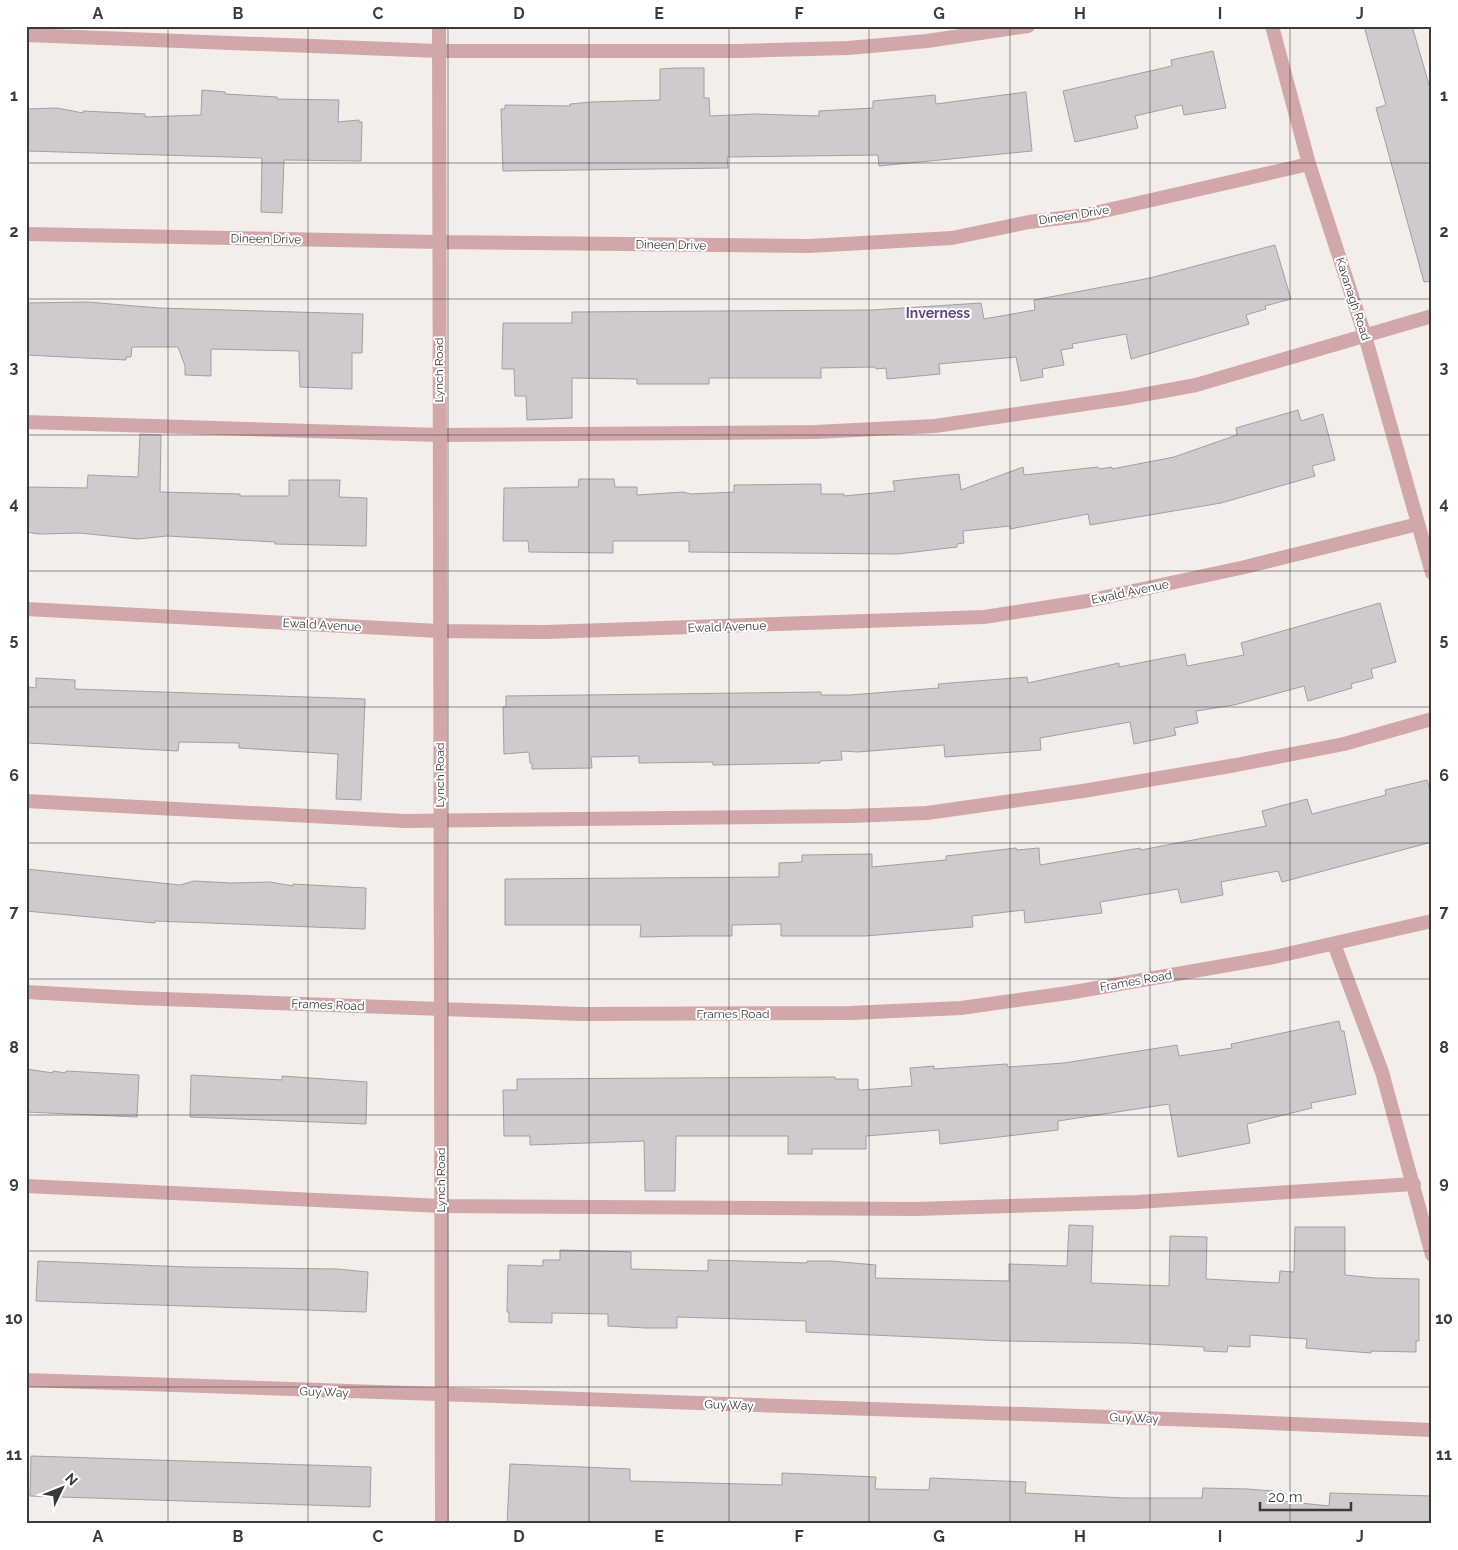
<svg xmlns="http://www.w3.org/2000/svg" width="1458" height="1550" font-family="Raleway,sans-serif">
<rect width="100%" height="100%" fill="#f3eeea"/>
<!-- building -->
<path fill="#cfcacd" stroke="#a39ea1" d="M 1364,26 L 1412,26 L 1432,95 L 1432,281 L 1424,282 L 1376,108 L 1386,105 Z
M 1213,51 L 1226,108 L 1184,115 L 1182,105 L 1135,116 L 1138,128 L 1075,142 L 1063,91 L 1172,66 L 1171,60 Z
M 676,68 L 704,68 L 704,98 L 709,98 L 710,116 L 755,114 L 819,116 L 819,111 L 873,108 L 873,101 L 935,95 L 936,104 L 1026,92 L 1032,151 L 879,166 L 878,155 L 727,157 L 728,168 L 503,171 L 501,109 L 505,109 L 505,105 L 570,106 L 570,104 L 592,102 L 660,100 L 660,69 Z
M 202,90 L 225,92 L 225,94 L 277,97 L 277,99 L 339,100 L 338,122 L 359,120 L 359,122 L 362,122 L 361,161 L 284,160 L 282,213 L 261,212 L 262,158 L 26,151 L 26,109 L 57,108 L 83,113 L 83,111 L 145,114 L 145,117 L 201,115 Z
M 1275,245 L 1291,299 L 1265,306 L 1266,309 L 1246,315 L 1249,324 L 1131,359 L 1126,334 L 1072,344 L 1073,348 L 1061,350 L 1064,365 L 1042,369 L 1043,377 L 1021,381 L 1016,357 L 939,364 L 940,374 L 887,379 L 886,368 L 876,369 L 875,367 L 821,368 L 821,378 L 709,378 L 709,384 L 637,384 L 637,379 L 572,378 L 572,418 L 527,420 L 526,396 L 515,396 L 514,369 L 502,369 L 503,323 L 572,323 L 572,312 L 872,310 L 981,303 L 984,319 L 1035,310 L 1034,300 L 1150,278 Z
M 87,302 L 159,308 L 363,314 L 362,353 L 352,353 L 352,389 L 300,387 L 299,351 L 211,349 L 211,376 L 185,375 L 185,366 L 178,347 L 132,347 L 131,357 L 126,357 L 126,360 L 26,355 L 26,303 Z
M 1298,410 L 1301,421 L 1323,414 L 1335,460 L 1312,466 L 1315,476 L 1221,503 L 1090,525 L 1088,514 L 1010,529 L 1010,526 L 963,531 L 964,543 L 957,544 L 957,547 L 898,554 L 689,552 L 689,541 L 613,541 L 613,553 L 529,552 L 528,541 L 503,541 L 504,488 L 572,487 L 578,487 L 579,479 L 614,479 L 615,487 L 637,487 L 637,495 L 683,492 L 691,494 L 734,492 L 734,485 L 821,484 L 821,494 L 844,494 L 844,496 L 895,491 L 893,481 L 959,474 L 961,490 L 1023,467 L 1024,475 L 1098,467 L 1099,469 L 1112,467 L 1112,469 L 1174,457 L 1237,435 L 1236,428 Z
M 140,434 L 161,435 L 160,492 L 240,494 L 240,496 L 289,496 L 289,480 L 340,480 L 339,497 L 367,498 L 366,546 L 275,544 L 275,542 L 167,536 L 138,539 L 80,533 L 39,534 L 26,532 L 26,487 L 87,488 L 88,475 L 138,477 Z
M 1380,603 L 1396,662 L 1371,669 L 1373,678 L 1351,684 L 1352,688 L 1308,701 L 1304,686 L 1234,705 L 1196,711 L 1198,723 L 1174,728 L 1176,735 L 1134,744 L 1130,722 L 1040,738 L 1041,750 L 945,757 L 944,745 L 858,752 L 841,751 L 842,760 L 820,761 L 820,763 L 713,765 L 713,762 L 639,763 L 639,756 L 591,757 L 592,768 L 532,769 L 532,763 L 530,763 L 529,752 L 504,754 L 503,707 L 506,707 L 506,696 L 821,692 L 821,695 L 850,695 L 939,688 L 938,684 L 1027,677 L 1028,683 L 1119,663 L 1119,667 L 1185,654 L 1187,666 L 1244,655 L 1241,643 Z
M 36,678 L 75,680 L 75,689 L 365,699 L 361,800 L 336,799 L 338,754 L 239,748 L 239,743 L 179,742 L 178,751 L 28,743 L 29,687 L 36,688 Z
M 1427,780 L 1432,797 L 1432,842 L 1282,882 L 1278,871 L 1221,882 L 1223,895 L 1181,903 L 1178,889 L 1100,902 L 1102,913 L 1025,923 L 1024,910 L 972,916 L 973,927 L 865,936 L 781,936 L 781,924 L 732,925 L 732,936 L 690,936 L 640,937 L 641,925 L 505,925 L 505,879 L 779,877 L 779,863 L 802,862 L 802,855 L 872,854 L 872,867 L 946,860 L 946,856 L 1016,848 L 1017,850 L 1039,848 L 1040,865 L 1140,848 L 1141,850 L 1266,826 L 1262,811 L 1307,799 L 1312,814 L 1386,795 L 1385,790 Z
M 26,869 L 180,885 L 194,881 L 231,883 L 270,882 L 293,886 L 293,884 L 366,888 L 365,929 L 155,921 L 155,923 L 26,911 Z
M 1339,1021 L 1341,1031 L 1344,1031 L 1356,1094 L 1311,1103 L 1312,1108 L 1247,1124 L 1250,1143 L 1178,1157 L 1169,1104 L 1058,1121 L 1058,1130 L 940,1144 L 939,1130 L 866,1136 L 866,1149 L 812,1149 L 812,1154 L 788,1154 L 788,1136 L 676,1136 L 675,1191 L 645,1191 L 644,1141 L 530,1145 L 530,1136 L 504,1136 L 503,1090 L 517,1090 L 517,1079 L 835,1077 L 835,1079 L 858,1079 L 858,1089 L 861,1090 L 912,1086 L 910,1068 L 934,1066 L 934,1069 L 1007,1064 L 1008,1067 L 1064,1063 L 1177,1045 L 1179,1056 L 1232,1048 L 1231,1044 Z
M 26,1069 L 53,1073 L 53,1071 L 65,1073 L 66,1071 L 139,1075 L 137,1117 L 26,1112 Z
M 191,1075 L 282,1080 L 282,1076 L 367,1082 L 366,1124 L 190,1117 Z
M 1069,1225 L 1093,1226 L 1091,1283 L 1169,1286 L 1170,1236 L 1207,1237 L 1206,1279 L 1279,1283 L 1280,1271 L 1294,1272 L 1295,1227 L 1345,1227 L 1345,1275 L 1375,1278 L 1419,1279 L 1419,1341 L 1416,1341 L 1416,1352 L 1371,1351 L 1371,1353 L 1306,1348 L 1307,1339 L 1250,1335 L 1250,1347 L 1228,1346 L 1227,1352 L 1204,1351 L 1204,1347 L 1128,1343 L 1005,1341 L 806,1332 L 806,1321 L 677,1317 L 677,1328 L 646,1328 L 608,1326 L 608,1314 L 552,1313 L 552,1323 L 509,1322 L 509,1312 L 507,1312 L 508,1265 L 543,1266 L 543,1260 L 560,1260 L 560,1250 L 631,1252 L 631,1269 L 708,1271 L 708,1260 L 807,1263 L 807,1261 L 831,1261 L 876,1265 L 875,1278 L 1009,1281 L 1009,1264 L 1067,1266 Z
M 38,1261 L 188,1267 L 337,1269 L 368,1272 L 366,1312 L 36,1301 Z
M 31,1456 L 371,1467 L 370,1507 L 30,1496 Z
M 510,1464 L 630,1469 L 630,1481 L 782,1485 L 782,1473 L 876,1477 L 875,1489 L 929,1490 L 930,1478 L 1026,1482 L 1025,1493 L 1125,1498 L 1202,1498 L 1203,1488 L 1247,1489 L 1273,1491 L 1272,1500 L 1329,1506 L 1330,1493 L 1432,1496 L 1432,1524 L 507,1524 Z"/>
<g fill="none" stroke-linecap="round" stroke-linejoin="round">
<!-- service -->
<path stroke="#d1a7a9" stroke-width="14" d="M 26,35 L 439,51 L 739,51 L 848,48 L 927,41 L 1028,26
M 26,422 L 439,435 L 815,432 L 935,426 L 1126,398 L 1196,385 L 1432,316
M 26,801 L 405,821 L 850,816 L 927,813 L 1083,791 L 1236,765 L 1344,744 L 1432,719
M 1334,944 L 1382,1072 L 1432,1255
M 26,1186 L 441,1206 L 916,1209 L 1137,1202 L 1414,1184"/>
<!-- minor -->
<path stroke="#d1a7a9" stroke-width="14" d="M 439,26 L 442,1524
M 1272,26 L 1309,164 L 1365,336 L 1432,573
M 26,234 L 439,242 L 809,246 L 952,238 L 1029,222 L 1086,215 L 1309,164
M 26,609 L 439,631 L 546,632 L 984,617 L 1087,601 L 1245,567 L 1418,524
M 26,992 L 135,998 L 582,1014 L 850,1013 L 961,1008 L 1068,993 L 1274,957 L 1432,921
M 26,1380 L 1225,1421 L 1432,1430"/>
</g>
<!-- grid -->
<path fill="none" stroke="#3c3a39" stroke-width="1" stroke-opacity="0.55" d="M 168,26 L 168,1524M 308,26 L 308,1524M 448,26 L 448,1524M 589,26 L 589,1524M 729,26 L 729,1524M 869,26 L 869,1524M 1010,26 L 1010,1524M 1150,26 L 1150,1524M 1290,26 L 1290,1524M 26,163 L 1432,163M 26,299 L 1432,299M 26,435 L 1432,435M 26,571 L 1432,571M 26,707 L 1432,707M 26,843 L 1432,843M 26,979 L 1432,979M 26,1115 L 1432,1115M 26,1251 L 1432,1251M 26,1387 L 1432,1387"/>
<g text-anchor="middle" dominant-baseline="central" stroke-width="4" stroke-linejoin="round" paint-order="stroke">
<!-- street labels -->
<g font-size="12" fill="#3c3a39" stroke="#fff">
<text transform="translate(1074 215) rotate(-9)">Dineen Drive</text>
<text transform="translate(266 239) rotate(1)">Dineen Drive</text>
<text transform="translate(671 245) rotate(1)">Dineen Drive</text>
<text transform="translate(1353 299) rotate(72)">Kavanagh Road</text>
<text transform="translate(439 370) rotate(-90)">Lynch Road</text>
<text transform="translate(1130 592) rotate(-12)">Ewald Avenue</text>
<text transform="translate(322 625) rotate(3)">Ewald Avenue</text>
<text transform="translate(727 627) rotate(-2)">Ewald Avenue</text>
<text transform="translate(440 775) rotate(-90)">Lynch Road</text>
<text transform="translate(1136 981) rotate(-10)">Frames Road</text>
<text transform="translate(328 1005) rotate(2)">Frames Road</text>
<text x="733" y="1014">Frames Road</text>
<text transform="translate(441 1180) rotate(-90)">Lynch Road</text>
<text transform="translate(324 1392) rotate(2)">Guy Way</text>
<text transform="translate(729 1405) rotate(2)">Guy Way</text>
<text transform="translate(1134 1418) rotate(2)">Guy Way</text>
</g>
<!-- neighbourhood labels -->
<g font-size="14" font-weight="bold" fill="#66447f" stroke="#fff">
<text x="938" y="313">Inverness</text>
</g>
</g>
<!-- border -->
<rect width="1458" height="1550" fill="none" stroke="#ffffff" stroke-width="55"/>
<!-- north arrow -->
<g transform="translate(62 1488) rotate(47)" stroke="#ffffff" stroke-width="4" paint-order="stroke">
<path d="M0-4L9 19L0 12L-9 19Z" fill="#3c3a39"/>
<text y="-8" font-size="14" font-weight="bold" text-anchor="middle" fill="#3c3a39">N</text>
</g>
<!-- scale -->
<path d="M1260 1502v8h91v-8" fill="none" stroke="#3c3a39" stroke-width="2.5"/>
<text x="1268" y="1502" font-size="15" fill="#3c3a39" stroke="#ffffff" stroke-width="4" paint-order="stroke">20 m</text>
<rect x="28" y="28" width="1402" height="1494" fill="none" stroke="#3c3a39" stroke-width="2"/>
<g font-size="16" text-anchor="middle" font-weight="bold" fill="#3c3a39">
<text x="98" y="19">A</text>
<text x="238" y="19">B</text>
<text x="378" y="19">C</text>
<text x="519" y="19">D</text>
<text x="659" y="19">E</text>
<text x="799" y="19">F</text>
<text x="939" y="19">G</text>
<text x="1080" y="19">H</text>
<text x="1220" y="19">I</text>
<text x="1360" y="19">J</text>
<text x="14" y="101">1</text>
<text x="1444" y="101">1</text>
<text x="14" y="237">2</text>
<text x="1444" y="237">2</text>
<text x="14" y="373">3</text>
<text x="1444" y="373">3</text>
<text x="14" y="509">4</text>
<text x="1444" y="509">4</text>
<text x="14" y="645">5</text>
<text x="1444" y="645">5</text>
<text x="14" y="781">6</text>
<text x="1444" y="781">6</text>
<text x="14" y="917">7</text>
<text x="1444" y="917">7</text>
<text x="14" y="1053">8</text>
<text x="1444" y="1053">8</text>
<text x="14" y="1188">9</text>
<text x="1444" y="1188">9</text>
<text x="14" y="1324">10</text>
<text x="1444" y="1324">10</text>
<text x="14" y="1460">11</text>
<text x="1444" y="1460">11</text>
<text x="98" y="1542">A</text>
<text x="238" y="1542">B</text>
<text x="378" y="1542">C</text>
<text x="519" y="1542">D</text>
<text x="659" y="1542">E</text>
<text x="799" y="1542">F</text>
<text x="939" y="1542">G</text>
<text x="1080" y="1542">H</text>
<text x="1220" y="1542">I</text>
<text x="1360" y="1542">J</text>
</g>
</svg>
